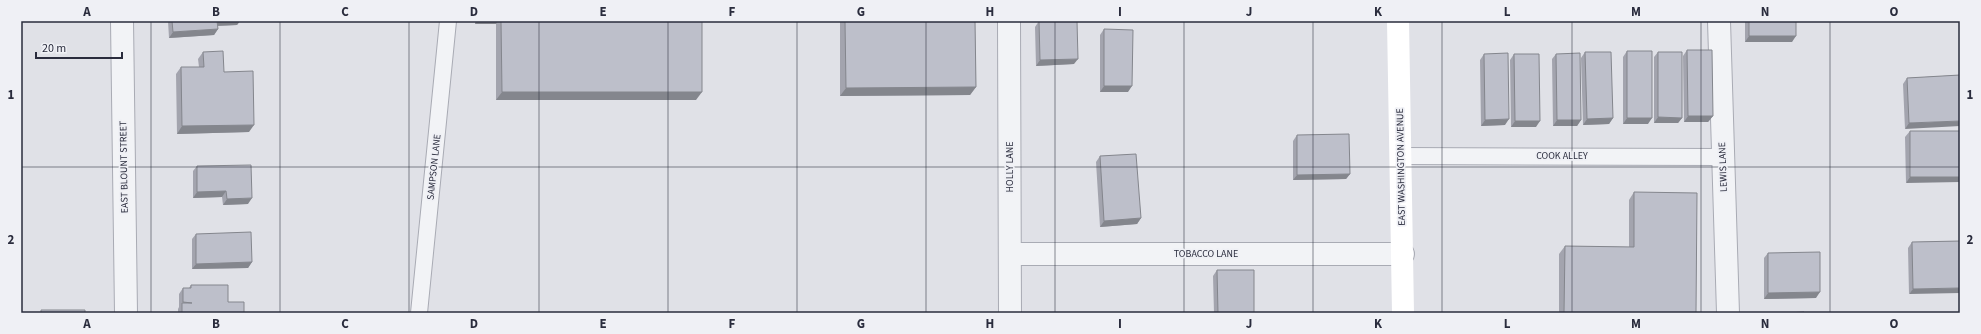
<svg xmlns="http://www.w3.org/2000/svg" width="1981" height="334" font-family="'Source Sans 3',sans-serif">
<rect width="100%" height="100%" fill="#e0e1e7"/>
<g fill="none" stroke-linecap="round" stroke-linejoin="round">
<defs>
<path id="lane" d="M 1401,156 L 1723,157
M 419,313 L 448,21"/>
<path id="street" d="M 122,21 L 126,313
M 1009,21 L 1010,313
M 1719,21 L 1728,313
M 1010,254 L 1403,254"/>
</defs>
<!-- lane casing -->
<use href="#lane" stroke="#a9abb4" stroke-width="18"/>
<!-- street casing -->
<use href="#street" stroke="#a9abb4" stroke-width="24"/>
<!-- lane -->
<use href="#lane" stroke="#f2f3f6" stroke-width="16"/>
<!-- street -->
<use href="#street" stroke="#f2f3f6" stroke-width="22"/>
<!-- secondary -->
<path stroke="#fff" stroke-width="22" d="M 1398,21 L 1403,313"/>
</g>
<!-- wall -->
<path fill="#a3a4ae" d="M 168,21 L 240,21 L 237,25 L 217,26 L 218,29 L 214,35 L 169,38 Z
M 475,21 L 702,21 L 696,100 L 496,100 L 496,24 L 475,24 Z
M 840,21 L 975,21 L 976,87 L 970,95 L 840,96 Z
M 1039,21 L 1074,64 L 1036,66 L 1035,27 Z
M 1745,21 L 1796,21 L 1792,42 L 1745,42 Z
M 1104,29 L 1128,92 L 1100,92 L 1100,35 Z
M 1687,50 L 1713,116 L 1708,122 L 1684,122 L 1683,56 Z
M 1627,51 L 1648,124 L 1623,124 L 1623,57 Z
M 203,52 L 224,72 L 249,132 L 177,134 L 176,74 L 181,67 L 199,67 L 198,59 Z
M 1585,52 L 1613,118 L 1609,124 L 1583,125 L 1581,58 Z
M 1658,52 L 1682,118 L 1678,123 L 1654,123 L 1654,57 Z
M 1484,54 L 1505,125 L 1481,126 L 1480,60 Z
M 1514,54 L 1536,127 L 1511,127 L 1510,60 Z
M 1556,54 L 1581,120 L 1577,126 L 1553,126 L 1552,59 Z
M 1960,75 L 1905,129 L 1903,84 L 1907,78 Z
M 1910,131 L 1960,131 L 1906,183 L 1905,137 Z
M 1297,135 L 1350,174 L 1346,179 L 1293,180 L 1293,141 Z
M 1100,156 L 1141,218 L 1137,224 L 1100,227 L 1096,162 Z
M 197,166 L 248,204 L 223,205 L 222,197 L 193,198 L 193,171 Z
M 1634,192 L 1696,313 L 1559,313 L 1559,254 L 1565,246 L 1629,247 L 1629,200 Z
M 196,234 L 252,262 L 248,268 L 192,269 L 192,239 Z
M 1960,241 L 1909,294 L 1908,248 L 1912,242 Z
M 1768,253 L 1816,298 L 1764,299 L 1764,258 Z
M 1217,270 L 1254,313 L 1214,313 L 1213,276 Z
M 191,285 L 228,302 L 244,313 L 178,313 L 178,309 L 179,307 L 179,294 L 183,288 L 189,288 Z"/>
<!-- shaded-wall -->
<path fill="#84868d" d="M 217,21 L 240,21 L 237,25 L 213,26 Z
M 477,21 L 498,21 L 496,24 L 475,24 Z
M 218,29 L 214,35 L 169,38 L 173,32 Z
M 1749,36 L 1796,36 L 1792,42 L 1745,42 Z
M 1078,59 L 1074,64 L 1036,66 L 1040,60 Z
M 1104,86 L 1132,86 L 1128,92 L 1100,92 Z
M 976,87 L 970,95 L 840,96 L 846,88 Z
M 502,92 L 702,92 L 696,100 L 496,100 Z
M 1688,116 L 1713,116 L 1708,122 L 1684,122 Z
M 1658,117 L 1682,118 L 1678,123 L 1654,123 Z
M 1613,118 L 1609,124 L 1583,125 L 1587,119 Z
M 1627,118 L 1652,118 L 1648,124 L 1623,124 Z
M 1509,119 L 1505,125 L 1481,126 L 1485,120 Z
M 1557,120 L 1581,120 L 1577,126 L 1553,126 Z
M 1515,121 L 1540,121 L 1536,127 L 1511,127 Z
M 1960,121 L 1960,126 L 1905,129 L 1909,123 Z
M 254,125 L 249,132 L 177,134 L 182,126 Z
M 1350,174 L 1346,179 L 1293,180 L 1297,175 Z
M 1910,177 L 1960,177 L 1960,182 L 1906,183 Z
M 226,191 L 222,197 L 193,198 L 197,192 Z
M 252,198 L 248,204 L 223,205 L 227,199 Z
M 1141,218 L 1137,224 L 1100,227 L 1104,221 Z
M 252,262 L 248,268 L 192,269 L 196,264 Z
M 1960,288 L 1960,293 L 1909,294 L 1913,289 Z
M 1820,292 L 1816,298 L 1764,299 L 1768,293 Z"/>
<!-- building -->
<path fill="#bdbfca" stroke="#84868d" d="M 172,21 L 217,21 L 218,29 L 173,32 Z
M 501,21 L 702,21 L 702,92 L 502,92 Z
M 845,21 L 975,21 L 976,87 L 846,88 Z
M 1039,21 L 1077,21 L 1078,59 L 1040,60 Z
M 1749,21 L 1796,21 L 1796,36 L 1749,36 Z
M 1104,29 L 1133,30 L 1132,86 L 1104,86 Z
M 1687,50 L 1712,50 L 1713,116 L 1688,116 Z
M 223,51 L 224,72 L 253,71 L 254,125 L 182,126 L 181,67 L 204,67 L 203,52 Z
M 1627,51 L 1652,51 L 1652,118 L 1627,118 Z
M 1585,52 L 1611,52 L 1613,118 L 1587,119 Z
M 1658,52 L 1682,52 L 1682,118 L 1658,117 Z
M 1508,53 L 1509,119 L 1485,120 L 1484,54 Z
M 1580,53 L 1581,120 L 1557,120 L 1556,54 Z
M 1514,54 L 1539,54 L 1540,121 L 1515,121 Z
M 1960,75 L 1960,121 L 1909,123 L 1907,78 Z
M 1910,131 L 1960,131 L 1960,177 L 1910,177 Z
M 1349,134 L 1350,174 L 1297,175 L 1297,135 Z
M 1136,154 L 1141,218 L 1104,221 L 1100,156 Z
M 251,165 L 252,198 L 227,199 L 226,191 L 197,192 L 197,166 Z
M 1634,192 L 1697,193 L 1696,313 L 1564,313 L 1565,246 L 1634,247 Z
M 251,232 L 252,262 L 196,264 L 196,234 Z
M 1960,241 L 1960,288 L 1913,289 L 1912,242 Z
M 1820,252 L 1820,292 L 1768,293 L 1768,253 Z
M 1217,270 L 1254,270 L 1254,313 L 1218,313 Z
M 191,285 L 228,285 L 228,302 L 244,302 L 244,313 L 182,313 L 182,303 L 192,303 L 183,302 L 183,288 L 191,288 Z
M 41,310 L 85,310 L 85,313 L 41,313 Z
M 1804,312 L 1804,313 L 1788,313 Z"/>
<!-- grid -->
<path fill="none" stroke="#2a2c3d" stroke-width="1" stroke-opacity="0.55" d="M 151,21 L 151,313M 280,21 L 280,313M 409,21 L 409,313M 539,21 L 539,313M 668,21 L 668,313M 797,21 L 797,313M 926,21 L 926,313M 1055,21 L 1055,313M 1184,21 L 1184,313M 1313,21 L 1313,313M 1442,21 L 1442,313M 1572,21 L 1572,313M 1701,21 L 1701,313M 1830,21 L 1830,313M 21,167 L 1960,167"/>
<g text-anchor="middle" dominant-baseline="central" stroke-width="3.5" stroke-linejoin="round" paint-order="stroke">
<!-- street labels -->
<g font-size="10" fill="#2a2c3d" stroke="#eff0f5">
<text x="1562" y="156">COOK ALLEY</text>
<text transform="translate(124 167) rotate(-91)">EAST BLOUNT STREET</text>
<text transform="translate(434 167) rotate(-84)">SAMPSON LANE</text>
<text transform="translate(1010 167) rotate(-90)">HOLLY LANE</text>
<text transform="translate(1401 167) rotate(-91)">EAST WASHINGTON AVENUE</text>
<text transform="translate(1723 167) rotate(-92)">LEWIS LANE</text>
<text x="1206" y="254">TOBACCO LANE</text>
</g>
</g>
<!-- border -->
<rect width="1981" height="334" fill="none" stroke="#eff0f5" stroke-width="44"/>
<!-- scale -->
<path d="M36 52v6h86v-6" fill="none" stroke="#2a2c3d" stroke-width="2"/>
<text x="42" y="52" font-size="12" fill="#2a2c3d" stroke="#eff0f5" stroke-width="3" paint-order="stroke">20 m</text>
<rect x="22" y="22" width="1937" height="290" fill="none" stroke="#2a2c3d" stroke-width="1.5"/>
<g font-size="13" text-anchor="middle" font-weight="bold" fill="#2a2c3d">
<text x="87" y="16">A</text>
<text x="216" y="16">B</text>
<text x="345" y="16">C</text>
<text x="474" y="16">D</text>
<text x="603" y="16">E</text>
<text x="732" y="16">F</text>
<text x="861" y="16">G</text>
<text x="990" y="16">H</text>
<text x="1120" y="16">I</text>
<text x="1249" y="16">J</text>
<text x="1378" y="16">K</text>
<text x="1507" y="16">L</text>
<text x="1636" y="16">M</text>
<text x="1765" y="16">N</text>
<text x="1894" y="16">O</text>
<text x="11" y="99">1</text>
<text x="1970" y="99">1</text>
<text x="11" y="244">2</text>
<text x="1970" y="244">2</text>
<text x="87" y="328">A</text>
<text x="216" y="328">B</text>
<text x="345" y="328">C</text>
<text x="474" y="328">D</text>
<text x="603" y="328">E</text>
<text x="732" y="328">F</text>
<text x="861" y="328">G</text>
<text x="990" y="328">H</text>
<text x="1120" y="328">I</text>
<text x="1249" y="328">J</text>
<text x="1378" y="328">K</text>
<text x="1507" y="328">L</text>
<text x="1636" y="328">M</text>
<text x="1765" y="328">N</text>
<text x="1894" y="328">O</text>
</g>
</svg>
